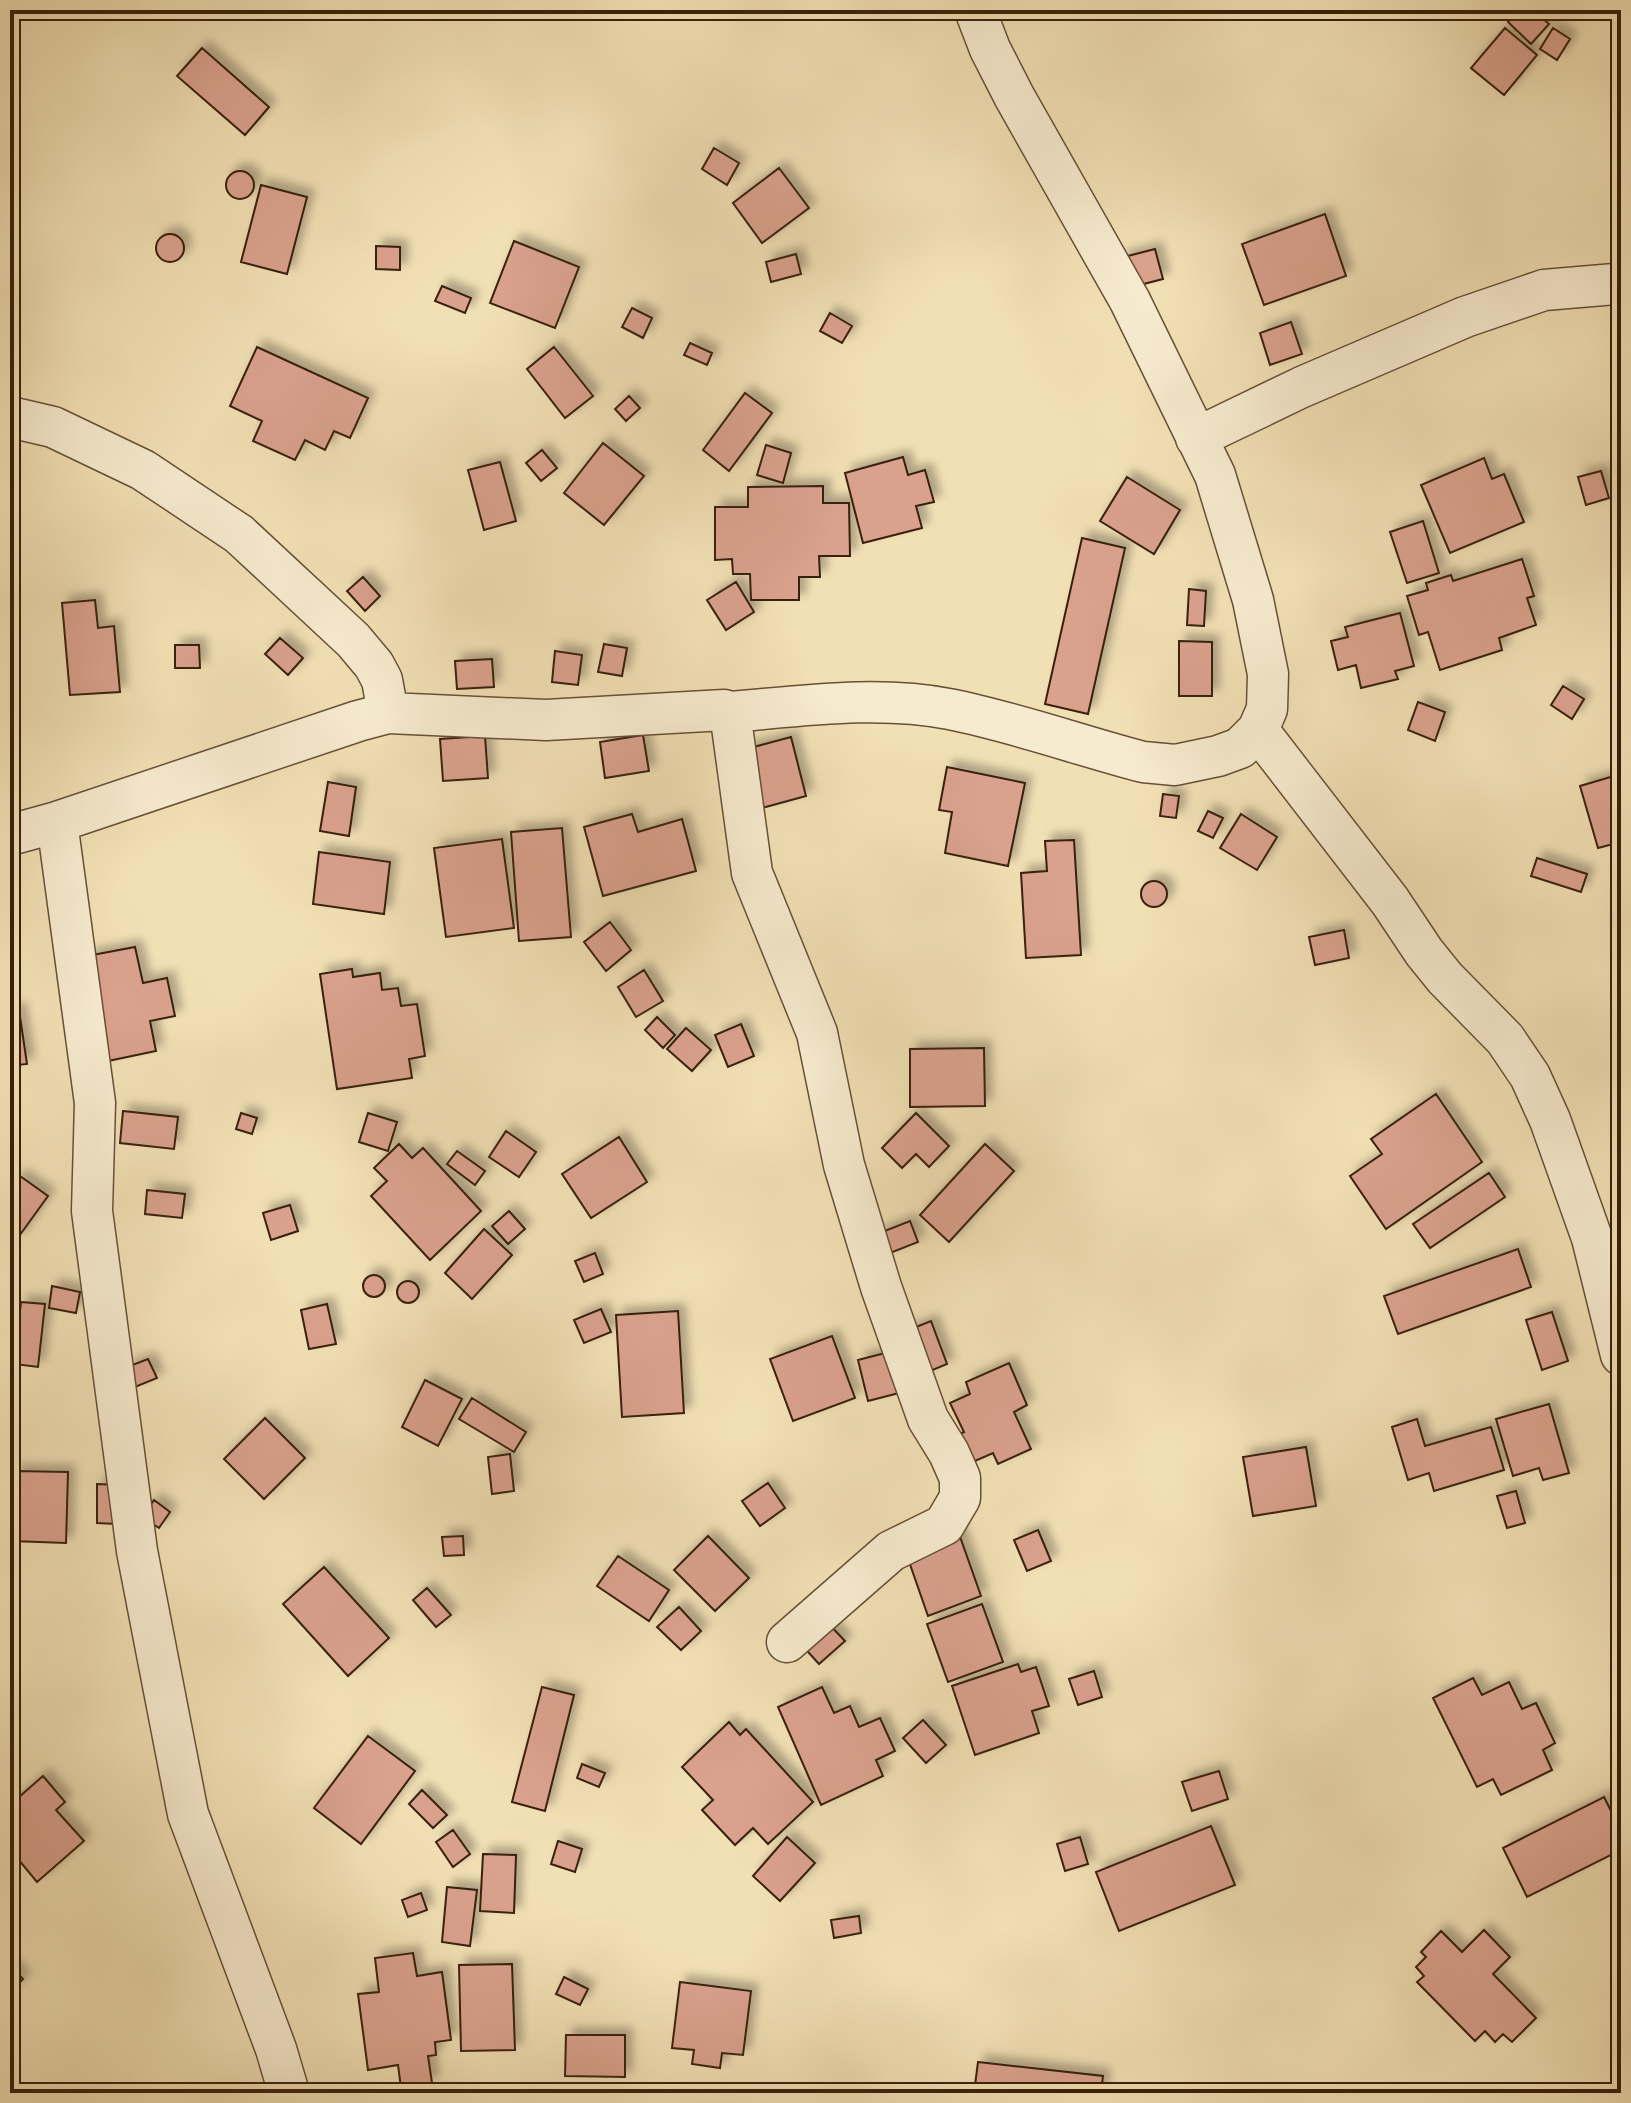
<svg xmlns="http://www.w3.org/2000/svg" width="1631" height="2103" font-family="Cardo,serif">
<defs>
<filter id="shadow"><feDropShadow dx="7" dy="-7" stdDeviation="4" flood-color="#0004"/></filter>
</defs>
<rect width="100%" height="100%" fill="#f2e0b5"/>
<filter id="stains"><feTurbulence type="fractalNoise" baseFrequency=".0025" numOctaves="4"/><feColorMatrix values="0 0 0 0 .2 0 0 0 0 .09 0 0 0 0 .02 0 0 0 .5 -.17"/></filter>
<radialGradient id="worn" r=".72"><stop offset=".6" stop-color="#630" stop-opacity="0"/><stop offset="1" stop-color="#630" stop-opacity=".3"/></radialGradient>
<!-- building -->
<path fill="#daa18d" stroke="#38200b" stroke-width="2" filter="url(#shadow)" d="M 1518,10 L 1534,10 L 1549,24 L 1531,44 L 1508,22 Z
M 1505,28 L 1537,55 L 1504,95 L 1471,68 Z
M 1553,28 L 1570,39 L 1557,60 L 1540,49 Z
M 202,48 L 269,107 L 245,135 L 177,76 Z
M 714,148 L 739,163 L 727,185 L 702,169 Z
M 779,168 L 809,208 L 762,243 L 733,203 Z
M226 185a14 14 0 1 1 28 0a14 14 0 1 1-28 0Z
M 261,185 L 307,197 L 287,274 L 241,262 Z
M 1325,214 L 1346,276 L 1264,305 L 1242,244 Z
M156 248a14 14 0 1 1 28 0a14 14 0 1 1-28 0Z
M 514,241 L 579,267 L 555,328 L 490,303 Z
M 376,246 L 400,247 L 400,270 L 376,269 Z
M 1155,249 L 1163,279 L 1128,288 L 1120,258 Z
M 796,254 L 801,274 L 771,282 L 766,262 Z
M 442,286 L 471,298 L 465,313 L 435,301 Z
M 632,308 L 652,318 L 643,338 L 622,327 Z
M 830,313 L 852,326 L 842,343 L 820,331 Z
M 1291,322 L 1302,354 L 1270,365 L 1260,333 Z
M 690,343 L 712,353 L 707,365 L 684,355 Z
M 257,347 L 368,398 L 350,438 L 334,431 L 325,450 L 305,440 L 295,460 L 253,441 L 262,421 L 230,406 Z
M 554,347 L 593,396 L 565,418 L 527,369 Z
M 745,393 L 772,413 L 729,471 L 703,450 Z
M 629,396 L 640,408 L 626,421 L 615,409 Z
M 603,443 L 644,476 L 604,525 L 564,493 Z
M 766,445 L 791,453 L 783,483 L 757,475 Z
M 542,450 L 557,468 L 541,481 L 526,463 Z
M 903,457 L 908,475 L 925,470 L 934,502 L 916,506 L 922,528 L 863,543 L 845,473 Z
M 1484,458 L 1492,479 L 1504,474 L 1524,522 L 1450,553 L 1421,485 Z
M 500,462 L 516,521 L 484,530 L 468,470 Z
M 1601,471 L 1609,498 L 1586,505 L 1578,477 Z
M 1127,477 L 1180,510 L 1154,554 L 1100,521 Z
M 823,486 L 823,503 L 849,503 L 850,556 L 819,556 L 820,577 L 799,577 L 799,600 L 751,600 L 750,574 L 733,574 L 732,559 L 715,560 L 715,507 L 748,507 L 748,487 Z
M 1423,521 L 1439,573 L 1407,583 L 1390,532 Z
M 1082,538 L 1125,548 L 1088,714 L 1045,704 Z
M 1522,559 L 1534,596 L 1527,598 L 1536,625 L 1499,638 L 1502,650 L 1440,670 L 1428,632 L 1419,635 L 1407,596 L 1428,590 L 1426,583 L 1451,575 L 1453,581 Z
M 363,577 L 380,596 L 365,611 L 347,591 Z
M 736,582 L 754,612 L 726,630 L 707,600 Z
M 1189,589 L 1206,591 L 1204,626 L 1187,625 Z
M 95,600 L 98,628 L 114,626 L 120,692 L 70,695 L 62,603 Z
M 1400,613 L 1414,666 L 1395,671 L 1398,679 L 1361,688 L 1356,665 L 1338,670 L 1331,641 L 1348,637 L 1345,627 Z
M 280,638 L 303,658 L 288,675 L 265,654 Z
M 1179,641 L 1212,642 L 1212,696 L 1179,696 Z
M 604,644 L 627,648 L 622,676 L 598,672 Z
M 175,645 L 199,645 L 200,668 L 175,668 Z
M 555,651 L 582,655 L 578,685 L 552,682 Z
M 492,659 L 494,687 L 457,689 L 455,661 Z
M 1563,686 L 1584,699 L 1572,719 L 1551,705 Z
M 1418,702 L 1445,712 L 1435,741 L 1408,730 Z
M 643,735 L 649,771 L 605,778 L 600,742 Z
M 485,736 L 488,778 L 443,781 L 440,739 Z
M 791,737 L 806,796 L 762,808 L 746,749 Z
M 947,767 L 1025,783 L 1008,866 L 945,853 L 952,812 L 939,810 Z
M 1614,776 L 1621,802 L 1621,842 L 1598,848 L 1580,786 Z
M 328,782 L 356,787 L 349,836 L 320,831 Z
M 1163,794 L 1179,796 L 1176,818 L 1160,816 Z
M 1208,811 L 1223,818 L 1213,838 L 1198,831 Z
M 632,814 L 638,832 L 682,819 L 696,871 L 603,896 L 584,827 Z
M 1241,814 L 1277,837 L 1257,870 L 1220,848 Z
M 562,828 L 571,937 L 519,941 L 511,832 Z
M 502,839 L 514,928 L 446,937 L 434,848 Z
M 1074,840 L 1081,955 L 1026,958 L 1021,873 L 1047,871 L 1045,841 Z
M 319,852 L 390,862 L 384,914 L 313,904 Z
M 1537,858 L 1587,874 L 1581,892 L 1531,876 Z
M1141 894a13 13 0 1 1 26 0a13 13 0 1 1-26 0Z
M 610,922 L 631,950 L 606,971 L 584,942 Z
M 1344,930 L 1349,958 L 1315,965 L 1309,937 Z
M 135,947 L 143,983 L 167,978 L 175,1016 L 150,1021 L 156,1051 L 108,1061 L 87,956 Z
M 352,969 L 353,977 L 380,973 L 382,990 L 398,988 L 401,1006 L 417,1004 L 425,1056 L 409,1059 L 412,1078 L 337,1089 L 320,974 Z
M 644,970 L 663,1001 L 636,1017 L 618,987 Z
M 19,1010 L 27,1064 L 10,1066 L 10,1011 Z
M 657,1017 L 675,1035 L 663,1048 L 645,1030 Z
M 741,1024 L 754,1056 L 728,1067 L 715,1035 Z
M 686,1028 L 711,1050 L 692,1071 L 667,1049 Z
M 984,1048 L 985,1106 L 910,1107 L 910,1049 Z
M 1436,1094 L 1482,1162 L 1386,1229 L 1350,1176 L 1382,1154 L 1371,1139 Z
M 123,1111 L 178,1117 L 174,1149 L 120,1143 Z
M 241,1113 L 257,1118 L 252,1134 L 236,1129 Z
M 368,1113 L 397,1122 L 388,1151 L 359,1142 Z
M 916,1113 L 949,1146 L 929,1167 L 916,1154 L 902,1168 L 882,1148 Z
M 506,1131 L 536,1152 L 519,1177 L 489,1157 Z
M 619,1137 L 647,1182 L 591,1218 L 562,1174 Z
M 399,1144 L 412,1158 L 423,1148 L 481,1211 L 430,1260 L 371,1196 L 387,1181 L 374,1168 Z
M 985,1144 L 1014,1171 L 949,1242 L 920,1215 Z
M 457,1151 L 485,1171 L 475,1185 L 447,1164 Z
M 1489,1173 L 1505,1197 L 1430,1248 L 1413,1224 Z
M 20,1176 L 48,1196 L 17,1239 L 10,1235 L 10,1190 Z
M 147,1190 L 185,1194 L 182,1218 L 145,1214 Z
M 290,1205 L 298,1231 L 271,1240 L 263,1213 Z
M 509,1211 L 525,1229 L 508,1244 L 492,1226 Z
M 910,1221 L 918,1242 L 885,1255 L 877,1234 Z
M 484,1229 L 512,1255 L 472,1299 L 445,1273 Z
M 1518,1249 L 1531,1287 L 1398,1334 L 1384,1296 Z
M 595,1253 L 603,1274 L 584,1282 L 575,1261 Z
M363 1286a11 11 0 1 1 22 0a11 11 0 1 1-22 0Z
M397 1292a11 11 0 1 1 22 0a11 11 0 1 1-22 0Z
M 52,1286 L 80,1292 L 76,1313 L 49,1308 Z
M 21,1302 L 45,1304 L 38,1367 L 14,1364 Z
M 327,1304 L 336,1344 L 309,1349 L 301,1310 Z
M 601,1309 L 611,1332 L 584,1343 L 574,1320 Z
M 678,1311 L 684,1413 L 622,1417 L 616,1315 Z
M 1552,1312 L 1568,1361 L 1542,1370 L 1526,1320 Z
M 931,1321 L 947,1364 L 923,1374 L 906,1331 Z
M 832,1336 L 855,1398 L 793,1421 L 770,1359 Z
M 889,1352 L 899,1393 L 868,1401 L 858,1360 Z
M 148,1359 L 157,1378 L 135,1387 L 127,1367 Z
M 1009,1363 L 1027,1405 L 1014,1412 L 1031,1449 L 998,1464 L 993,1453 L 968,1464 L 956,1436 L 964,1432 L 950,1403 L 970,1394 L 966,1382 Z
M 425,1380 L 462,1399 L 438,1446 L 402,1427 Z
M 472,1398 L 526,1432 L 514,1452 L 459,1419 Z
M 1549,1404 L 1569,1473 L 1543,1480 L 1539,1468 L 1513,1476 L 1496,1419 Z
M 265,1418 L 305,1458 L 264,1499 L 224,1459 Z
M 1417,1419 L 1425,1446 L 1491,1427 L 1504,1470 L 1434,1491 L 1429,1473 L 1408,1480 L 1392,1427 Z
M 1306,1447 L 1316,1506 L 1253,1516 L 1243,1457 Z
M 510,1454 L 514,1491 L 492,1494 L 488,1457 Z
M 14,1471 L 68,1472 L 66,1543 L 12,1541 Z
M 768,1483 L 785,1508 L 760,1526 L 742,1501 Z
M 97,1484 L 118,1485 L 117,1524 L 97,1523 Z
M 1516,1491 L 1525,1523 L 1507,1528 L 1497,1496 Z
M 154,1500 L 170,1512 L 159,1528 L 142,1517 Z
M 1038,1530 L 1051,1561 L 1027,1571 L 1014,1540 Z
M 958,1531 L 981,1596 L 928,1616 L 905,1550 Z
M 463,1536 L 464,1555 L 444,1556 L 442,1537 Z
M 708,1536 L 749,1578 L 715,1611 L 674,1570 Z
M 618,1556 L 669,1590 L 649,1621 L 597,1586 Z
M 324,1567 L 389,1638 L 348,1676 L 283,1604 Z
M 427,1588 L 451,1615 L 436,1627 L 413,1600 Z
M 982,1604 L 1003,1662 L 948,1682 L 927,1624 Z
M 679,1607 L 701,1631 L 681,1650 L 657,1627 Z
M 825,1620 L 845,1641 L 819,1664 L 800,1643 Z
M 1018,1664 L 1021,1672 L 1036,1667 L 1049,1706 L 1032,1711 L 1039,1733 L 975,1755 L 952,1686 Z
M 1094,1671 L 1102,1697 L 1078,1705 L 1069,1679 Z
M 1473,1678 L 1482,1695 L 1509,1682 L 1522,1709 L 1536,1703 L 1555,1743 L 1543,1750 L 1552,1770 L 1501,1795 L 1493,1779 L 1477,1787 L 1433,1698 Z
M 542,1687 L 574,1695 L 545,1811 L 512,1802 Z
M 822,1687 L 834,1713 L 850,1706 L 859,1727 L 880,1718 L 895,1751 L 876,1760 L 883,1776 L 821,1805 L 778,1707 Z
M 923,1720 L 946,1745 L 926,1763 L 903,1738 Z
M 729,1722 L 740,1735 L 746,1729 L 813,1802 L 768,1844 L 753,1828 L 735,1845 L 702,1810 L 713,1800 L 682,1767 Z
M 368,1736 L 415,1771 L 361,1844 L 314,1808 Z
M 582,1764 L 605,1773 L 599,1787 L 577,1778 Z
M 1219,1771 L 1228,1799 L 1192,1811 L 1182,1782 Z
M 43,1776 L 65,1802 L 56,1810 L 84,1841 L 37,1882 L 18,1859 L 10,1866 L 10,1805 Z
M 422,1790 L 447,1815 L 433,1828 L 409,1804 Z
M 1604,1797 L 1621,1831 L 1621,1850 L 1527,1897 L 1503,1848 Z
M 1211,1826 L 1235,1885 L 1119,1931 L 1096,1872 Z
M 453,1830 L 470,1854 L 453,1867 L 436,1842 Z
M 787,1837 L 815,1863 L 780,1901 L 753,1876 Z
M 1080,1837 L 1088,1864 L 1065,1871 L 1057,1844 Z
M 558,1841 L 582,1849 L 575,1872 L 551,1864 Z
M 483,1854 L 516,1855 L 514,1913 L 480,1911 Z
M 447,1887 L 477,1890 L 470,1946 L 442,1942 Z
M 421,1893 L 427,1910 L 408,1917 L 402,1900 Z
M 859,1916 L 861,1933 L 834,1938 L 831,1920 Z
M 1484,1930 L 1510,1957 L 1493,1974 L 1536,2018 L 1512,2042 L 1503,2034 L 1495,2042 L 1485,2031 L 1475,2041 L 1417,1982 L 1424,1976 L 1416,1967 L 1426,1957 L 1421,1952 L 1441,1931 L 1462,1952 Z
M 413,1953 L 417,1976 L 442,1972 L 451,2040 L 435,2042 L 436,2055 L 428,2056 L 432,2083 L 401,2088 L 398,2065 L 368,2070 L 358,1994 L 379,1992 L 375,1958 Z
M 512,1964 L 515,2050 L 461,2051 L 459,1965 Z
M 10,1965 L 23,1979 L 10,1993 Z
M 564,1977 L 588,1989 L 580,2005 L 556,1994 Z
M 680,1982 L 751,1991 L 743,2055 L 722,2053 L 720,2068 L 692,2064 L 694,2050 L 672,2048 Z
M 566,2035 L 625,2035 L 625,2077 L 565,2076 Z
M 978,2062 L 1103,2076 L 1101,2093 L 974,2093 Z"/>
<g fill="none" stroke-linecap="round" stroke-linejoin="round">
<defs>
<path id="minor" d="M 975,10 L 990,49 L 1014,96 L 1130,301 L 1215,475 L 1253,600 L 1268,674 L 1267,709 L 1258,730 L 1390,901 L 1424,952 L 1445,978 L 1505,1039 L 1530,1076 L 1550,1120 L 1592,1238 L 1621,1355
M 10,417 L 53,427 L 143,470 L 239,534 L 353,640 L 374,665 L 382,680 L 388,713 L 546,720 L 724,710 L 730,712 C 802,706 878,695 949,709 C 1015,722 1078,745 1143,762 L 1175,765 L 1218,756 L 1240,748 L 1258,730
M 1196,438 L 1302,387 L 1465,317 L 1544,290 L 1615,284 L 1621,286
M 730,712 L 752,873 L 817,1033 L 844,1165 L 881,1287 L 928,1419 L 949,1453 L 960,1478 L 960,1498 L 944,1525 L 891,1551 L 787,1642
M 57,822 L 95,1103 L 92,1211 L 137,1551 L 188,1814 L 276,2049 L 289,2093
M 10,835 L 57,822 L 358,721 L 388,713"/>
</defs>
<!-- minor casing -->
<use href="#minor" stroke="#665036" stroke-width="43"/>
<!-- minor -->
<use href="#minor" stroke="#f7ebcf" stroke-width="40"/>
</g>
<!-- margin -->
<rect width="1631" height="2103" fill="none" stroke="#f2e0b5" stroke-width="40"/>
<rect x="12" y="12" width="1607" height="2079" fill="none" stroke="#38200b" stroke-width="4"/>
<rect x="20" y="20" width="1591" height="2063" fill="none" stroke="#38200b" stroke-width="2"/>
<rect width="100%" height="100%" filter="url(#stains)"/>
<rect width="100%" height="100%" fill="url(#worn)"/>
</svg>
